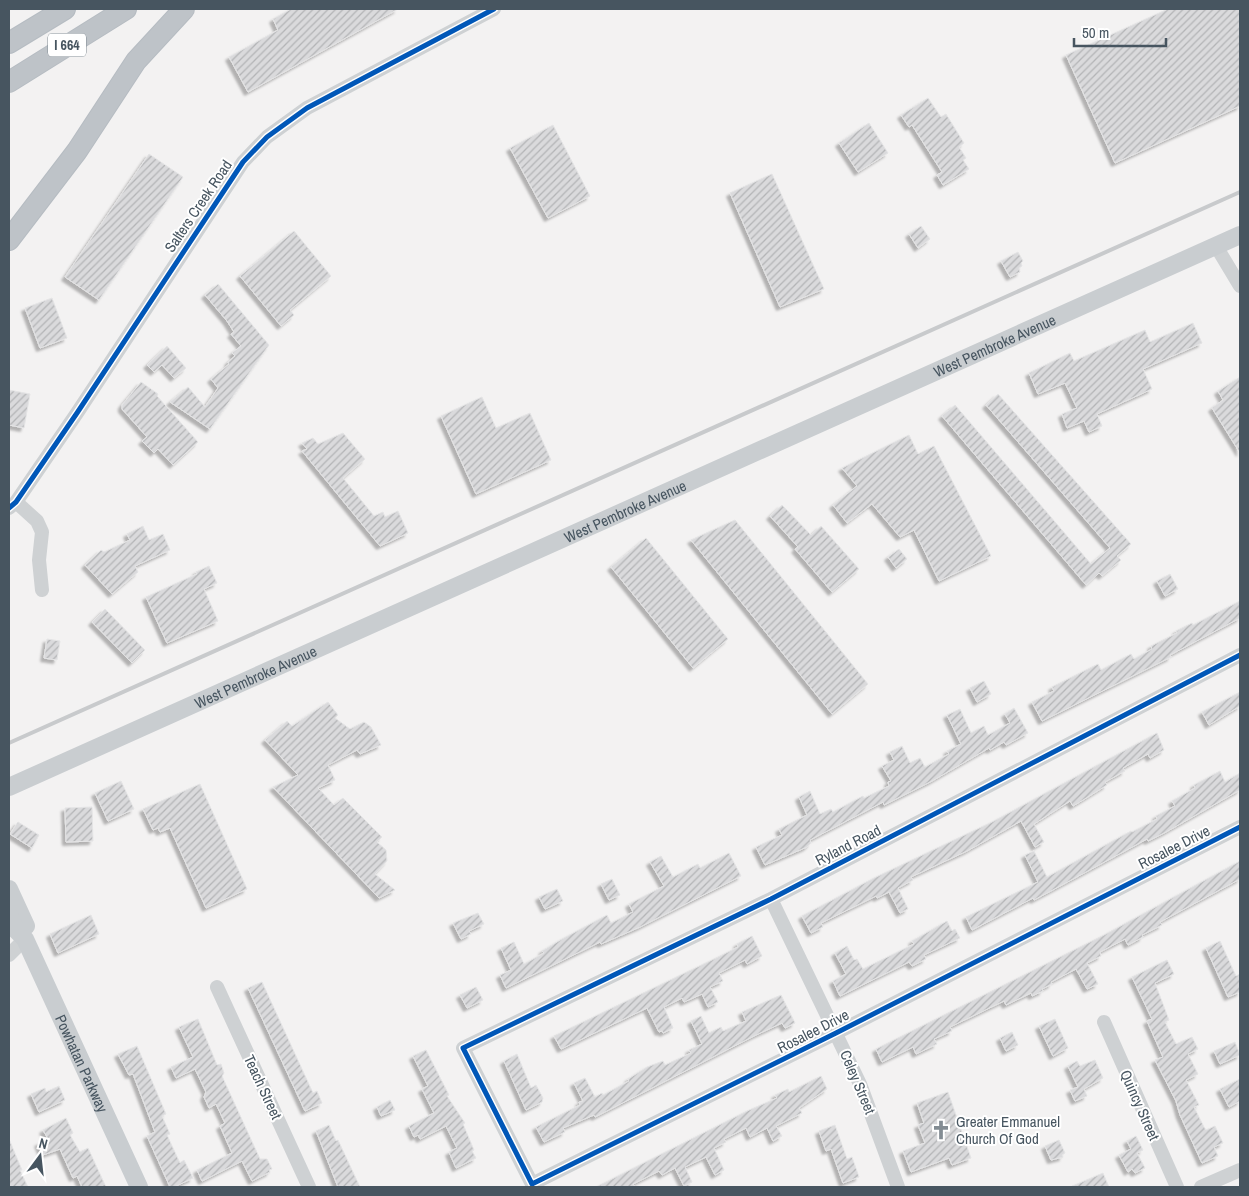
<svg xmlns="http://www.w3.org/2000/svg" width="1249" height="1196" font-family="'Archivo Narrow',sans-serif">
<defs>
<pattern id="building-hatch" width="6" height="6" patternUnits="userSpaceOnUse" patternTransform="scale(1.25)"><rect width="6" height="6" fill="#dadadc"/><path d="M-1 1l2-2M0 6l6-6M5 7l2-2" fill="none" stroke="#b3b4b6"/></pattern>
<filter id="shadow"><feDropShadow dx="-3.5" dy="3.5" stdDeviation="1" flood-color="#0004"/></filter>
</defs>
<rect width="100%" height="100%" fill="#f3f2f2"/>
<!-- building -->
<path fill="url(#building-hatch)" stroke="#e4e4e5" filter="url(#shadow)" d="M 291,9 L 398,9 L 248,92 L 229,57 L 278,30 L 273,19 Z
M 1168,9 L 1240,9 L 1240,106 L 1115,163 L 1066,55 Z
M 928,98 L 941,117 L 946,114 L 964,143 L 959,147 L 966,158 L 963,160 L 969,169 L 943,185 L 937,175 L 942,172 L 912,125 L 909,127 L 901,115 Z
M 869,123 L 888,153 L 858,172 L 839,143 Z
M 553,125 L 590,196 L 548,218 L 510,148 Z
M 149,154 L 183,177 L 99,300 L 65,277 Z
M 772,174 L 824,289 L 780,307 L 730,193 Z
M 921,226 L 930,239 L 918,248 L 909,234 Z
M 294,231 L 331,276 L 290,310 L 294,315 L 281,326 L 240,276 Z
M 1018,252 L 1023,261 L 1021,263 L 1022,266 L 1019,268 L 1020,272 L 1010,277 L 1001,261 Z
M 218,284 L 269,345 L 210,429 L 170,402 L 188,387 L 205,407 L 218,388 L 211,379 L 229,364 L 228,362 L 235,356 L 232,353 L 241,346 L 231,334 L 234,332 L 227,321 L 205,295 Z
M 52,298 L 67,338 L 40,348 L 25,308 Z
M 1193,323 L 1202,343 L 1143,369 L 1152,389 L 1097,414 L 1102,426 L 1089,432 L 1084,421 L 1067,428 L 1062,414 L 1077,408 L 1065,383 L 1038,394 L 1029,373 L 1070,353 L 1074,361 L 1145,330 L 1150,342 Z
M 167,346 L 186,368 L 174,378 L 162,365 L 154,372 L 147,365 Z
M 1240,377 L 1240,453 L 1212,408 L 1223,400 L 1218,391 Z
M 141,382 L 158,394 L 157,396 L 198,442 L 173,465 L 158,449 L 154,453 L 142,441 L 147,437 L 122,409 L 122,405 Z
M 9,390 L 30,394 L 24,428 L 9,425 Z
M 998,394 L 1131,544 L 1117,556 L 1121,560 L 1102,576 L 1099,573 L 1086,585 L 942,416 L 955,405 L 1091,564 L 1110,548 L 986,405 Z
M 482,397 L 496,428 L 530,413 L 551,460 L 476,494 L 441,416 Z
M 343,433 L 365,459 L 343,478 L 374,516 L 383,512 L 385,517 L 398,511 L 408,533 L 380,546 L 302,451 L 307,449 L 302,443 L 313,438 L 318,444 Z
M 909,435 L 918,454 L 934,446 L 991,556 L 939,581 L 914,530 L 900,537 L 872,504 L 847,523 L 833,505 L 857,486 L 842,468 Z
M 782,505 L 811,535 L 821,526 L 859,569 L 832,592 L 795,549 L 798,547 L 770,516 Z
M 735,520 L 868,684 L 832,714 L 691,540 Z
M 143,526 L 149,540 L 163,534 L 170,550 L 135,566 L 138,572 L 112,594 L 85,565 L 101,550 L 104,552 L 130,540 L 127,534 Z
M 646,538 L 728,639 L 693,668 L 611,567 Z
M 899,549 L 907,559 L 896,568 L 888,557 Z
M 209,566 L 217,583 L 204,589 L 218,621 L 167,643 L 146,597 L 197,574 L 196,572 Z
M 1170,574 L 1178,589 L 1165,596 L 1157,581 Z
M 1240,601 L 1240,618 L 1170,655 L 1171,657 L 1042,721 L 1032,702 L 1054,691 L 1052,687 L 1098,664 L 1101,670 L 1131,654 L 1134,659 L 1152,649 L 1151,646 L 1177,633 L 1176,631 L 1192,623 L 1193,625 Z
M 105,609 L 145,650 L 132,663 L 92,622 Z
M 47,639 L 60,641 L 57,660 L 44,658 Z
M 984,681 L 991,694 L 977,702 L 970,688 Z
M 1240,692 L 1240,706 L 1209,725 L 1202,712 Z
M 328,702 L 338,715 L 335,718 L 350,729 L 364,722 L 371,727 L 381,745 L 360,754 L 357,750 L 328,765 L 335,780 L 318,788 L 334,805 L 343,798 L 382,837 L 377,842 L 386,850 L 387,861 L 375,874 L 395,890 L 379,898 L 273,787 L 298,775 L 265,740 L 287,721 L 292,726 Z
M 1014,708 L 1028,733 L 1006,745 L 1004,742 L 990,750 L 989,748 L 932,781 L 884,805 L 883,802 L 810,840 L 811,843 L 807,847 L 765,865 L 756,847 L 782,835 L 779,829 L 807,815 L 799,797 L 810,791 L 820,814 L 831,809 L 833,812 L 863,796 L 864,798 L 889,786 L 888,782 L 891,781 L 882,766 L 894,760 L 890,752 L 902,746 L 910,763 L 920,758 L 925,767 L 949,754 L 947,751 L 961,744 L 947,715 L 960,709 L 971,733 L 984,726 L 988,735 L 1010,723 L 1005,714 Z
M 1157,733 L 1164,750 L 1150,758 L 1148,754 L 1123,768 L 1125,771 L 1105,782 L 1107,785 L 1083,800 L 1073,806 L 1070,801 L 1034,824 L 1044,842 L 1035,847 L 1021,821 L 967,851 L 911,877 L 913,880 L 898,888 L 908,909 L 900,913 L 889,892 L 877,898 L 876,896 L 821,923 L 823,927 L 811,933 L 802,916 L 874,878 L 992,822 Z
M 1220,771 L 1225,782 L 1240,773 L 1240,790 L 1166,832 L 1148,841 L 1147,839 L 1049,892 L 1034,900 L 1033,898 L 972,930 L 966,917 L 1038,882 L 1025,855 L 1034,851 L 1047,877 L 1131,831 L 1132,832 L 1157,819 L 1156,816 L 1175,806 L 1172,801 L 1195,788 L 1194,785 Z
M 121,781 L 134,809 L 108,821 L 95,793 Z
M 200,784 L 247,889 L 206,908 L 170,828 L 160,832 L 158,828 L 153,830 L 143,809 Z
M 92,807 L 93,841 L 66,842 L 65,808 Z
M 18,822 L 39,835 L 32,848 L 10,834 Z
M 729,853 L 741,876 L 640,927 L 601,944 L 600,942 L 506,988 L 500,975 L 511,970 L 501,948 L 514,942 L 524,964 L 544,953 L 542,951 L 562,939 L 607,915 L 611,923 L 633,912 L 629,904 L 664,886 L 650,862 L 661,856 L 673,877 L 698,864 L 700,868 Z
M 1240,861 L 1240,879 L 1160,922 L 1162,925 L 1142,935 L 1143,937 L 1128,945 L 1125,939 L 1100,952 L 1101,956 L 1087,963 L 1098,984 L 1087,989 L 1076,969 L 1051,982 L 1052,984 L 1042,989 L 1043,991 L 1032,996 L 1031,993 L 1006,1005 L 1004,1001 L 950,1027 L 952,1031 L 934,1039 L 937,1044 L 916,1054 L 913,1047 L 882,1062 L 876,1049 L 1104,935 Z
M 612,879 L 620,895 L 609,900 L 601,884 Z
M 557,889 L 563,901 L 545,909 L 539,897 Z
M 478,913 L 484,924 L 469,931 L 471,934 L 461,939 L 453,923 Z
M 91,915 L 99,934 L 58,953 L 50,934 Z
M 947,921 L 952,931 L 955,929 L 960,938 L 924,955 L 926,959 L 912,966 L 909,962 L 840,996 L 833,981 L 846,974 L 835,953 L 847,946 L 854,960 L 857,959 L 863,969 L 914,944 L 912,941 Z
M 752,936 L 762,956 L 747,964 L 745,960 L 719,973 L 723,981 L 710,987 L 718,1002 L 708,1007 L 702,994 L 684,1002 L 682,998 L 664,1007 L 673,1028 L 663,1033 L 662,1031 L 659,1032 L 647,1008 L 561,1049 L 554,1036 L 716,958 L 738,947 L 737,944 Z
M 1220,941 L 1236,976 L 1240,974 L 1240,992 L 1228,997 L 1206,948 Z
M 1167,960 L 1174,974 L 1155,983 L 1169,1020 L 1165,1022 L 1176,1044 L 1192,1037 L 1198,1049 L 1188,1054 L 1198,1074 L 1186,1080 L 1199,1105 L 1194,1107 L 1204,1127 L 1206,1130 L 1215,1126 L 1223,1143 L 1214,1147 L 1218,1156 L 1202,1163 L 1180,1115 L 1176,1101 L 1155,1060 L 1163,1057 L 1147,1021 L 1152,1019 L 1132,977 Z
M 262,982 L 313,1093 L 317,1091 L 322,1103 L 305,1111 L 248,988 Z
M 476,987 L 483,1000 L 467,1008 L 460,995 Z
M 781,995 L 795,1023 L 785,1028 L 782,1023 L 756,1035 L 595,1117 L 594,1115 L 563,1128 L 565,1132 L 544,1142 L 536,1127 L 580,1105 L 579,1102 L 583,1101 L 574,1083 L 585,1078 L 595,1097 L 602,1093 L 603,1095 L 629,1081 L 628,1079 L 647,1067 L 663,1061 L 665,1065 L 691,1053 L 689,1050 L 702,1044 L 691,1021 L 701,1016 L 709,1033 L 721,1027 L 723,1031 L 746,1021 L 742,1012 Z
M 198,1019 L 217,1065 L 221,1064 L 224,1073 L 222,1076 L 260,1159 L 267,1159 L 272,1169 L 269,1170 L 270,1172 L 252,1181 L 242,1161 L 202,1181 L 197,1170 L 232,1153 L 220,1126 L 225,1123 L 216,1104 L 209,1108 L 204,1097 L 206,1092 L 195,1069 L 176,1078 L 171,1067 L 193,1057 L 179,1027 Z
M 1055,1019 L 1068,1048 L 1053,1056 L 1039,1026 Z
M 1012,1032 L 1018,1045 L 1006,1051 L 1000,1038 Z
M 1235,1042 L 1240,1055 L 1220,1064 L 1214,1051 Z
M 137,1046 L 166,1114 L 162,1116 L 170,1134 L 167,1135 L 180,1163 L 184,1160 L 193,1178 L 174,1187 L 170,1187 L 147,1136 L 155,1132 L 133,1074 L 129,1075 L 118,1054 Z
M 426,1050 L 449,1095 L 447,1096 L 465,1123 L 463,1124 L 474,1150 L 472,1151 L 476,1158 L 456,1168 L 449,1152 L 457,1148 L 446,1126 L 420,1139 L 418,1135 L 414,1137 L 409,1126 L 434,1113 L 422,1089 L 428,1086 L 413,1056 Z
M 517,1054 L 531,1088 L 536,1085 L 543,1098 L 542,1102 L 526,1110 L 504,1061 Z
M 1095,1060 L 1103,1078 L 1084,1089 L 1087,1096 L 1075,1101 L 1070,1090 L 1078,1087 L 1068,1066 L 1077,1061 L 1080,1066 Z
M 821,1076 L 827,1089 L 799,1108 L 802,1113 L 776,1126 L 782,1136 L 773,1141 L 767,1128 L 750,1137 L 746,1128 L 724,1139 L 726,1142 L 714,1148 L 724,1170 L 715,1175 L 706,1157 L 685,1167 L 692,1182 L 684,1186 L 675,1168 L 662,1175 L 659,1171 L 633,1184 L 635,1187 L 596,1187 L 747,1111 L 777,1098 L 775,1095 L 788,1089 L 789,1092 Z
M 1240,1079 L 1240,1101 L 1229,1107 L 1220,1089 Z
M 59,1086 L 65,1100 L 39,1112 L 31,1094 L 45,1088 L 46,1092 Z
M 948,1092 L 971,1158 L 952,1165 L 949,1158 L 911,1172 L 903,1151 L 925,1143 L 918,1125 L 924,1123 L 917,1103 Z
M 390,1100 L 395,1110 L 381,1116 L 377,1107 Z
M 66,1118 L 73,1133 L 70,1135 L 80,1152 L 88,1148 L 106,1187 L 82,1187 L 77,1176 L 73,1178 L 60,1149 L 43,1155 L 38,1143 L 48,1139 L 43,1130 Z
M 329,1125 L 336,1141 L 338,1140 L 360,1187 L 338,1187 L 316,1131 Z
M 835,1125 L 847,1159 L 852,1157 L 859,1177 L 843,1183 L 831,1149 L 826,1151 L 819,1131 Z
M 1136,1136 L 1143,1150 L 1137,1153 L 1145,1168 L 1135,1173 L 1132,1169 L 1128,1172 L 1119,1155 L 1131,1149 L 1127,1141 Z
M 9,1139 L 22,1170 L 20,1170 L 28,1187 L 9,1187 Z
M 1059,1140 L 1065,1153 L 1062,1155 L 1063,1157 L 1051,1160 L 1045,1146 Z
M 1103,1173 L 1109,1187 L 1070,1187 Z"/>
<g fill="none" stroke-linecap="round" stroke-linejoin="round">
<defs>
<path id="highway" d="M 9,43 L 65,9
M 9,82 L 126,9
M 9,240 L 77,151 L 136,61 L 184,9"/>
</defs>
<!-- highway casing -->
<use href="#highway" stroke="#b6bcc2" stroke-width="22"/>
<!-- minor -->
<path stroke="#ced1d3" stroke-width="14" d="M 1216,246 L 1240,286
M 16,502 L 37,521 L 42,532 L 39,560 L 42,590
M 9,508 L 16,502 L 77,413 L 243,162 L 267,137 L 307,108 L 494,9
M 1240,655 L 771,899 L 463,1048 L 532,1184 L 836,1033 L 1240,827
M 771,899 L 860,1084 L 898,1187
M 9,955 L 25,939
M 217,987 L 309,1187
M 1104,1022 L 1177,1187
M 1201,1187 L 1240,1170"/>
<!-- major -->
<g stroke="#c9cdd0" stroke-width="18">
<path id="s1" d="M 9,787 L 1240,235"/>
<path d="M 9,889 L 26,926"/>
<path id="s2" d="M 9,915 L 16,930 L 25,939 L 139,1187"/>
</g>
<!-- highway -->
<use href="#highway" stroke="#bec3c8" stroke-width="20"/>
<!-- rail -->
<path stroke="#c8cacc" stroke-width="4" d="M 9,743 L 1240,192"/>
<defs>
<path id="cycleway" d="M 9,508 L 16,502 L 77,413 L 243,162 L 267,137 L 307,108 L 494,9
M 1240,655 L 771,899 L 463,1048 L 532,1184 L 836,1033 L 1240,827"/>
</defs>
<!-- cycleway casing -->
<use href="#cycleway" stroke="#fff" stroke-width="8"/>
<!-- cycleway -->
<use href="#cycleway" stroke="#0057b8" stroke-width="5"/>
</g>
<!-- icons -->
<defs>
<symbol id="church-bare" viewBox="-9 -9 18 18"><path d="M-1.2-6h2.4v3.5h3.3v2.4h-3.3V6h-2.4V-.1h-3.3v-2.4h3.3Z" fill="#838c93" stroke="#fff" stroke-width="2.5" paint-order="stroke"/></symbol>
</defs>
<g fill-rule="evenodd">
<use href="#church-bare" x="927" y="1116" width="28" height="28"/>
</g>
<g text-anchor="middle" dominant-baseline="central" stroke-width="4" stroke-linejoin="round" paint-order="stroke">
<!-- shield labels -->
<rect fill="#fff" stroke="#7e8890" stroke-width="1" x="48" y="33.5" width="38" height="23" rx="4"/>
<g font-size="14" font-weight="bold" fill="#475560">
<text x="67" y="45">I 664</text>
</g>
<!-- street labels -->
<g font-size="15" fill="#475560" stroke="#fff">
<text transform="translate(198 206) rotate(-56)">Salters Creek Road</text>
<text stroke="none"><textPath href="#s1" startOffset="1080">West Pembroke Avenue</textPath></text>
<text stroke="none"><textPath href="#s1" startOffset="675">West Pembroke Avenue</textPath></text>
<text stroke="none"><textPath href="#s1" startOffset="270">West Pembroke Avenue</textPath></text>
<text transform="translate(848 845) rotate(-27)">Ryland Road</text>
<text transform="translate(1174 847) rotate(-27)">Rosalee Drive</text>
<text transform="translate(813 1031) rotate(-27)">Rosalee Drive</text>
<text stroke="none"><textPath href="#s2" startOffset="166">Powhatan Parkway</textPath></text>
<text transform="translate(858 1082) rotate(67)">Celey Street</text>
<text transform="translate(263 1087) rotate(65)">Teach Street</text>
<text transform="translate(1140 1105) rotate(66)">Quincy Street</text>
</g>
<!-- poi labels -->
<g font-size="15" fill="#475560" stroke="#fff" text-anchor="start">
<text x="956" y="1121">Greater Emmanuel<tspan x="956" dy="17">Church Of God</tspan></text>
</g>
</g>
<!-- border -->
<rect width="1249" height="1196" fill="none" stroke="#475560" stroke-width="20"/>
<!-- north arrow -->
<g transform="translate(40 1156) rotate(15)" stroke="#ffffff" stroke-width="4" paint-order="stroke">
<path d="M0-4L9 19L0 12L-9 19Z" fill="#475560"/>
<text y="-8" font-size="14" font-weight="bold" text-anchor="middle" fill="#475560">N</text>
</g>
<!-- scale -->
<path d="M1074 38v8h92v-8" fill="none" stroke="#475560" stroke-width="2.5"/>
<text x="1082" y="38" font-size="15" fill="#475560" stroke="#ffffff" stroke-width="4" paint-order="stroke">50 m</text>
</svg>
